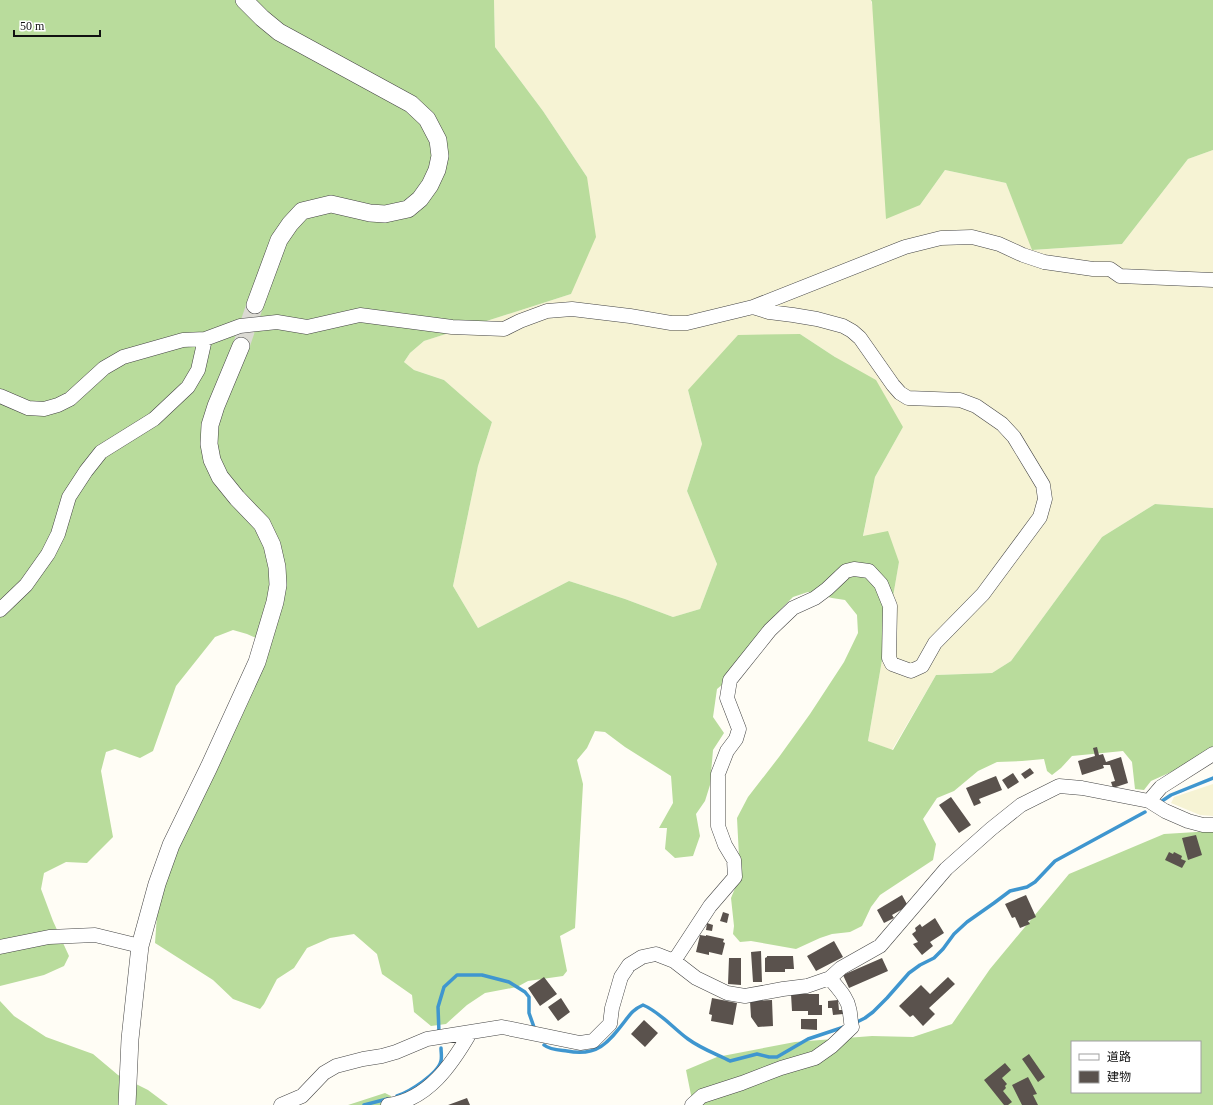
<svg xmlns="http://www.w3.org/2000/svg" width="1213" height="1105" font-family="'Times New Roman','Noto Sans JP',serif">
<rect width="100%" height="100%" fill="#fffdf5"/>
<!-- farmland -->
<path fill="#f6f3d4" d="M 494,0 L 871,0 L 920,205 L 945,170 L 1006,183 L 1033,250 L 1122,244 L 1188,159 L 1213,150 L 1213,508 L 1155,504 L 1102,537 L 1011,661 L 992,673 L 936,675 L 892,750 L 868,741 L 899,562 L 863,537 L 875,477 L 903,427 L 835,357 L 800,334 L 688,390 L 702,444 L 687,491 L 717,564 L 700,609 L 673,617 L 625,599 L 569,581 L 478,628 L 453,586 L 478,466 L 492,422 L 444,380 L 414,370 L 404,362 L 410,353 L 424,341 L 571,294 L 587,177 L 543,111 L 495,47 Z
M 1213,784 L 1213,816 L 1200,815 L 1171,803 L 1174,797 Z"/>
<!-- forest -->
<path fill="#b9dc9c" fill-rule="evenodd" d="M 0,0 L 494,0 L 495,47 L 543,111 L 587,177 L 596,237 L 571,294 L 424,341 L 410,353 L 404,362 L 414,370 L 444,380 L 492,422 L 478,466 L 453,586 L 478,628 L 569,581 L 625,599 L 673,617 L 700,609 L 717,564 L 687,491 L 702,444 L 688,390 L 738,335 L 800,334 L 835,357 L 876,380 L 903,427 L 875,477 L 863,536 L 888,531 L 899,562 L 868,741 L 893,750 L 936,675 L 992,673 L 1011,661 L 1102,537 L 1155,504 L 1213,508 L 1213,746 L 1189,764 L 1151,781 L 1144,790 L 1135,789 L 1132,762 L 1123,751 L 1072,756 L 1061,768 L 1052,775 L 1047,771 L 1044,759 L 1022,761 L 997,762 L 978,771 L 954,791 L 937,798 L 923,819 L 936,844 L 933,860 L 880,895 L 871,907 L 862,926 L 850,932 L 832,934 L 820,938 L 796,949 L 751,941 L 740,942 L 733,934 L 734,926 L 731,898 L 740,876 L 737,818 L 748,797 L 779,757 L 810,714 L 844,662 L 858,633 L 857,615 L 845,600 L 832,598 L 808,592 L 793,597 L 772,618 L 723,684 L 717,689 L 713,717 L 724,733 L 713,750 L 710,785 L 705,801 L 696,814 L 700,836 L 693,856 L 675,858 L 665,849 L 667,828 L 659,828 L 673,803 L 671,776 L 625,747 L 605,732 L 595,731 L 587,748 L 577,760 L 583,784 L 575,928 L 560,936 L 567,971 L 563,976 L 528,981 L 517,987 L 485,993 L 467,1005 L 446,1024 L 431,1026 L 414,1012 L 412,995 L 382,974 L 377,954 L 354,934 L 330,938 L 307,948 L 294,968 L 277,979 L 264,1004 L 260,1009 L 233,999 L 213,980 L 155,943 L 158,901 L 176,844 L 269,644 L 247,634 L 233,630 L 215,637 L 176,686 L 153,751 L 140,758 L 115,749 L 106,752 L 101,771 L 113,837 L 87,863 L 66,862 L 44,873 L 41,889 L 53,921 L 69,956 L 64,966 L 44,975 L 0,986 Z
M 871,0 L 1213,0 L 1213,150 L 1188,159 L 1122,244 L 1032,250 L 1006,183 L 945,170 L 920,205 L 886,219 L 872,2 Z
M 1213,831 L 1213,1105 L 693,1105 L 686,1070 L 717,1057 L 795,1042 L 872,1036 L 913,1037 L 952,1024 L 990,969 L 1069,874 L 1164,834 ZM 1072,1042 L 1200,1042 L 1200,1092 L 1072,1092 Z
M 0,1001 L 14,1016 L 46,1037 L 93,1054 L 118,1075 L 148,1090 L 168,1105 L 0,1105 Z
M 385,1093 L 391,1096 L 391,1105 L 348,1105 Z"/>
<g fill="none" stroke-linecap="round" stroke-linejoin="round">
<!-- stream -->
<path stroke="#3f96cf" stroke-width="3.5" d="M 1162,801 L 1171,795 L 1213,778
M 853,1024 L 865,1018 L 873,1012 L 887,998 L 909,973 L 920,965 L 934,958 L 943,949 L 954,934 L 967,922 L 994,903 L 1010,891 L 1027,887 L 1035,882 L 1055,861 L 1145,812
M 439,1033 L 438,1007 L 444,987 L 457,975 L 482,975 L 509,982 L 525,992 L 529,997 L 529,1013 L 535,1030
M 544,1045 C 550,1050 559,1050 567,1051 C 597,1057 608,1043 625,1021 C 631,1013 634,1009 643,1005 C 660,1012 673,1028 688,1039 C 700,1048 716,1054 730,1061 L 757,1054 L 769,1057 L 777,1057 L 808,1039 L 844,1027
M 397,1096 C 409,1092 438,1074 441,1061 C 442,1057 441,1052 441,1048
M 364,1105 L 387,1099"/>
</g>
<!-- building -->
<path fill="#5a524d" d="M 1097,747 L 1099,755 L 1103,754 L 1106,762 L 1121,757 L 1128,783 L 1113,788 L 1111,782 L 1115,781 L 1110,765 L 1103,765 L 1104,768 L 1082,775 L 1078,761 L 1095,756 L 1093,748 Z
M 1030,768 L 1034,773 L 1025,779 L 1021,774 Z
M 1013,773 L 1019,782 L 1008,789 L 1002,780 Z
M 996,776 L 1002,790 L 979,799 L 981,803 L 974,806 L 966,788 Z
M 951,797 L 971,825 L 959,833 L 939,805 Z
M 1196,835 L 1202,855 L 1188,860 L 1182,838 Z
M 1169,852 L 1173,854 L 1174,852 L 1182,856 L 1181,859 L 1186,861 L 1182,868 L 1165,860 Z
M 902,895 L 908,906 L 892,915 L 894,918 L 884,923 L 877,910 Z
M 1026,895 L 1036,917 L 1028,921 L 1030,924 L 1020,928 L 1015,917 L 1012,918 L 1005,904 Z
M 723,912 L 729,914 L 727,923 L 720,921 Z
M 935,918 L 944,933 L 930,942 L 933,946 L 922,955 L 913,944 L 918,942 L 912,934 L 916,931 L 915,928 L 920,924 L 922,927 Z
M 707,923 L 713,925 L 712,931 L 706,930 Z
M 700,935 L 706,936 L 706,935 L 724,939 L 723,942 L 725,943 L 722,955 L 709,952 L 709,955 L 696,952 Z
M 834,941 L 843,957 L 816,971 L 807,956 Z
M 761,951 L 762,982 L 753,982 L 751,952 Z
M 767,956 L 793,956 L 794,969 L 785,969 L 785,972 L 765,972 L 765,958 L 767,957 Z
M 729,958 L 741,958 L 741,985 L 728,984 Z
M 882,958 L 888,971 L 849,988 L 843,975 Z
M 544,977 L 557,994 L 540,1006 L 528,988 Z
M 948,977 L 955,984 L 929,1008 L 935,1014 L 923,1026 L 913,1015 L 910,1017 L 899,1006 L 921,985 L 930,994 Z
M 791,994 L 819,994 L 819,1005 L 822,1005 L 822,1015 L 808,1015 L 808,1011 L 792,1011 Z
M 561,998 L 570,1012 L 558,1021 L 548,1007 Z
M 712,998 L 737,1003 L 733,1025 L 711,1021 L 712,1015 L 709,1014 Z
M 772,1000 L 773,1026 L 758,1027 L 751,1017 L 750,1001 Z
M 838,1000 L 839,1010 L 843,1010 L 843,1014 L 833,1015 L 832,1008 L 828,1008 L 828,1001 Z
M 801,1019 L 817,1019 L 817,1030 L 801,1029 Z
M 644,1020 L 658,1033 L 645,1047 L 631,1034 Z
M 1029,1054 L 1045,1077 L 1038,1082 L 1022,1059 Z
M 1005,1063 L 1011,1070 L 1002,1078 L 1007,1084 L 1005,1086 L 1006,1088 L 1003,1091 L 1012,1102 L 1008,1105 L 1004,1105 L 984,1080 Z
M 1028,1077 L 1037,1094 L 1033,1095 L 1038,1105 L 1022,1105 L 1012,1085 Z
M 467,1098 L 470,1105 L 448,1105 Z"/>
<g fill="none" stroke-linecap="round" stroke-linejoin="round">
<!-- tertiary-tunnel -->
<path stroke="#dbdad3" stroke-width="17" stroke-dasharray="17 8" stroke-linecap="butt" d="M 241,346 L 255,305"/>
<defs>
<path id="minor" d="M 0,396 L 28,408 L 44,409 L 58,405 L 70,399 L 104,368 L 123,357 L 183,340 L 205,339 L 240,326 L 277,322 L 307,327 L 360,315 L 452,327 L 504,329 L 520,321 L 547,311 L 572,309 L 630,316 L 671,323 L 687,323 L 753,307 L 905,247 L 941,238 L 972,237 L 999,244 L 1023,255 L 1044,262 L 1093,269 L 1110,269 L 1120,276 L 1213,280
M 0,610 L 26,585 L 48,554 L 58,534 L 69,497 L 86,471 L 101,452 L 154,419 L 188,387 L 198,370 L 205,339
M 1149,801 L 1161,787 L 1213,754
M 0,947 L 49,937 L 95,935 L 140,946
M 674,961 L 710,906 L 735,877 L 734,860 L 725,845 L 718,826 L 718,774 L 727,751 L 736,739 L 739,729 L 727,698 L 730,680 L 770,630 L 793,608 L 815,598 L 827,589 L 846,571 L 854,569 L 869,571 L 881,584 L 890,606 L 889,658 L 892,664 L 911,671 L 922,666 L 935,643 L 983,594 L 1040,517 L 1045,499 L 1043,485 L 1014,437 L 1002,424 L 976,406 L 960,400 L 908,398 L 900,393 L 893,385 L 860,338 L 852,331 L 843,326 L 817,319 L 793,315 L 769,312 L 753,307
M 281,1105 L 302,1096 L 324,1073 L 336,1066 L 363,1059 L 382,1056 L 396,1052 L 427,1039 L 502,1027 L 580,1043 L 593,1041 L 610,1024 L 612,1008 L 621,977 L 629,965 L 642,957 L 656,954 L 674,961 L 696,978 L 727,993 L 745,996 L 783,989 L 807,986 L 830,978 L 841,968 L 880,946 L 946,869 L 991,829 L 1021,805 L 1059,786 L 1082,788 L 1149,801 L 1165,811 L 1188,821 L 1203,825 L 1213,825
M 388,1105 C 428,1100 452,1064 470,1033
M 692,1105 L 702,1096 L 742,1083 L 781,1068 L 815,1058 L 832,1046 L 852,1027 C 850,1020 851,1015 849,1008 C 847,996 836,987 830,978"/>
<path id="tertiary" d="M 244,0 L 262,18 L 279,32 L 411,104 L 427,119 L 438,140 L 440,156 L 437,170 L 430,185 L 420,199 L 408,209 L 385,214 L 370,213 L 331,204 L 302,211 L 290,224 L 279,240 L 255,305
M 127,1105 L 130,1039 L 140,946 L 157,884 L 171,845 L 209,767 L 257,662 L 275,602 L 278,585 L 277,567 L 272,545 L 262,524 L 237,498 L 220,477 L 212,460 L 209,444 L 210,425 L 216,406 L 241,346"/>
</defs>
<!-- minor casing -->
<use href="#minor" stroke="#444" stroke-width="15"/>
<!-- tertiary casing -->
<use href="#tertiary" stroke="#444" stroke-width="18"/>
<!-- minor -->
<use href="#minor" stroke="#fff" stroke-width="14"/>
<!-- tertiary -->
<use href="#tertiary" stroke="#fff" stroke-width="17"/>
</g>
<!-- legend -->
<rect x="1071" y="1041" width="130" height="52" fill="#ffffff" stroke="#a0a0a0"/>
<rect x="1079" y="1054" width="20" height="6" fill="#ffffff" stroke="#a0a0a0"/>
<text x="1107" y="1061" font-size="12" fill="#111111">道路</text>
<rect x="1079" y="1071" width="20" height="12" fill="#5a524d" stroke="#a0a0a0"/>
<text x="1107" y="1081" font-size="12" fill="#111111">建物</text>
<!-- scale -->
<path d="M14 30v6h86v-6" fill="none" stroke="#111111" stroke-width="2"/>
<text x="20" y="30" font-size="12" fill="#111111" stroke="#ffffff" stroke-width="3" paint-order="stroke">50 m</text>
</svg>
